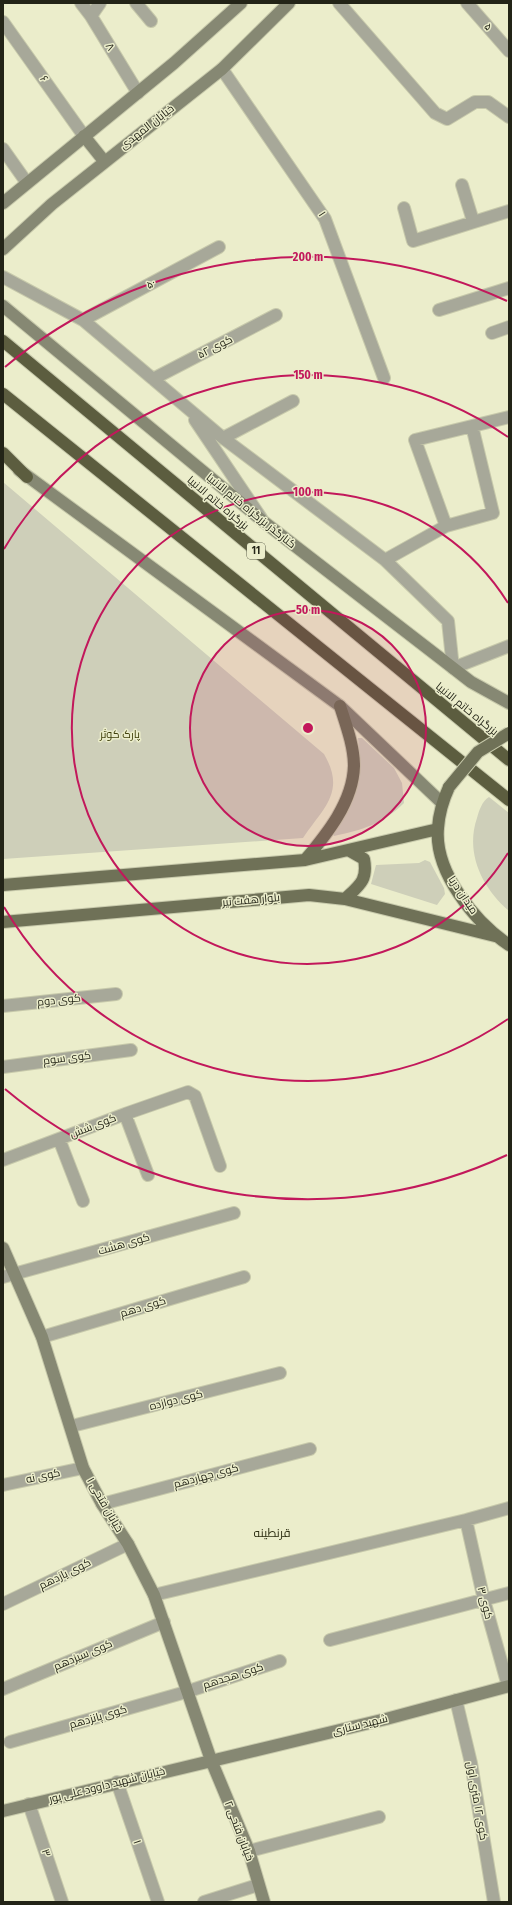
<svg xmlns="http://www.w3.org/2000/svg" width="512" height="1905" font-family="'Fira Sans Condensed',Cairo,sans-serif">
<rect width="100%" height="100%" fill="#ebedcb"/>
<!-- green -->
<path fill="#cecfb9" d="M 3,482 L 324,754 C 346,792 324,807 303,838 L 3,859 Z
M 358,738 L 362,738 L 394,768 L 402,783 L 404,803 C 383,824 362,830 334,836 L 333,834 C 359,799 362,781 358,738 Z
M 489,797 L 509,813 L 509,911 C 482,888 465,853 477,818 C 479,811 482,801 489,797 Z
M 425,860 L 430,862 L 444,888 L 445,894 L 437,905 L 371,884 L 376,865 L 419,863 Z"/>
<g fill="none" stroke-linecap="round" stroke-linejoin="round">
<defs>
<path id="street" d="M 81,3 L 91,16 L 138,93
M 136,3 L 151,21
M 339,3 L 435,113 L 447,119 L 475,102 L 488,102 L 509,117
M 467,3 L 509,51
M 91,16 L 100,3
M 3,22 L 84,136
M 222,69 L 325,219 L 384,378
M 3,149 L 27,183
M 462,185 L 473,221
M 404,208 L 413,241 L 509,211
M 3,277 L 83,320 L 223,438 L 385,560 L 448,621 L 453,668 L 509,646
M 439,310 L 509,288
M 83,320 L 219,247
M 492,333 L 509,327
M 153,379 L 276,315
M 195,420 L 261,518
M 223,438 L 293,401
M 446,526 L 415,440 L 509,417
M 385,560 L 446,526 L 493,513 L 472,426
M 3,1006 L 116,994
M 3,1067 L 131,1050
M 125,1114 L 148,1175
M 59,1139 L 83,1201
M 3,1160 L 125,1114 L 188,1092 L 195,1096 L 220,1166
M 3,1277 L 234,1213
M 42,1337 L 244,1277
M 72,1426 L 280,1373
M 3,1485 L 83,1468
M 102,1504 L 310,1449
M 466,1520 L 484,1600 L 508,1686
M 154,1595 L 466,1520 L 509,1508
M 3,1604 L 128,1544
M 330,1640 L 509,1593
M 3,1689 L 164,1622
M 456,1700 L 471,1763 L 494,1902
M 10,1742 L 186,1692 L 280,1661
M 117,1782 L 158,1902
M 29,1804 L 62,1902
M 249,1851 L 379,1817
M 204,1902 L 258,1885"/>
<path id="secondary" d="M 84,136 L 104,161
M 3,203 L 174,63 L 241,3
M 3,249 L 52,204 L 222,69 L 289,3
M 3,306 L 264,522 L 453,668 L 471,682 L 509,703
M 19,470 L 340,706 L 442,803
M 3,1248 L 42,1337 L 83,1468 L 102,1504 L 128,1544 L 154,1595 L 211,1760 L 249,1851 L 264,1902
M 3,1811 L 386,1719 L 509,1686"/>
<path id="primary" d="M 449,787 C 443,800 439,813 438,828 C 434,872 475,922 509,945
M 305,860 C 327,834 353,802 354,766 C 354,746 346,725 340,706
M 3,885 L 305,860 L 438,829
M 345,899 C 360,885 368,880 364,859 L 350,851
M 3,922 L 309,895 L 345,899 L 495,936"/>
<path id="highway" d="M 3,341 L 509,760
M 3,394 L 509,800
M 3,453 L 27,477"/>
</defs>
<!-- street casing -->
<use href="#street" stroke="#c7c9ab" stroke-width="14"/>
<!-- secondary casing -->
<use href="#secondary" stroke="#c7c9ab" stroke-width="14"/>
<!-- primary casing -->
<use href="#primary" stroke="#c7c9ab" stroke-width="14"/>
<!-- highway casing -->
<use href="#highway" stroke="#c7c9ab" stroke-width="14"/>
<!-- street -->
<use href="#street" stroke="#a7a899" stroke-width="12"/>
<!-- secondary -->
<use href="#secondary" stroke="#868873" stroke-width="12"/>
<!-- primary -->
<use href="#primary" stroke="#6f7157" stroke-width="12"/>
<!-- highway -->
<use href="#highway" stroke="#5c5d3f" stroke-width="12"/>
<defs>
<path id="primary-bridge" d="M 449,787 L 478,752 L 509,733"/>
</defs>
<!-- primary-bridge casing -->
<use href="#primary-bridge" stroke="#c7c9ab" stroke-width="14" stroke-linecap="butt"/>
<!-- primary-bridge -->
<use href="#primary-bridge" stroke="#6f7157" stroke-width="12"/>
</g>
<!-- distance rings -->
<circle cx="308" cy="728" r="118" fill="#c2185b" fill-opacity=".12"/>
<g fill="none" stroke="#c2185b" stroke-width="2">
<circle cx="308" cy="728" r="118"/>
<path d="M508 853A236 236 0 1 1 508 603"/>
<path d="M508 1019A353 353 0 0 1 4 907M4 549A353 353 0 0 1 508 437"/>
<path d="M507 1155A471 471 0 0 1 5 1089M5 367A471 471 0 0 1 507 301"/>
</g>
<g text-anchor="middle" dominant-baseline="central" stroke-width="3" stroke-linejoin="round" paint-order="stroke">
<!-- shield labels -->
<rect fill="#ebedcb" stroke="#5f604d" stroke-width="1" x="247" y="543" width="18" height="16" rx="3"/>
<g font-size="10" font-weight="bold" fill="#232417">
<text x="256" y="551">11</text>
</g>
<!-- street labels -->
<g font-size="11" fill="#232417" stroke="#ebedcb">
<text transform="translate(488 27) rotate(49)">۵</text>
<text transform="translate(110 47) rotate(59)">۸</text>
<text transform="translate(44 79) rotate(55)">۶</text>
<text transform="translate(147 127) rotate(-38)">خیابان المهدی</text>
<text transform="translate(322 214) rotate(56)">۱</text>
<text transform="translate(151 284) rotate(-28)">۵۰</text>
<text transform="translate(215 347) rotate(-27)">کوی ۵۲</text>
<text transform="translate(218 503) rotate(40)">بزرگراه خاتم الانبیا</text>
<text transform="translate(251 511) rotate(39)">کنارگذر بزرگراه خاتم الانبیا</text>
<text transform="translate(467 709) rotate(39)">بزرگراه خاتم الانبیا</text>
<text transform="translate(463 895) rotate(56)">میدان دریا</text>
<text transform="translate(251 900) rotate(-5)">بلوار هفت تیر</text>
<text transform="translate(59 1000) rotate(-6)">کوی دوم</text>
<text transform="translate(67 1058) rotate(-7)">کوی سوم</text>
<text transform="translate(93 1126) rotate(-21)">کوی شش</text>
<text transform="translate(124 1244) rotate(-16)">کوی هشت</text>
<text transform="translate(143 1307) rotate(-17)">کوی دهم</text>
<text transform="translate(176 1400) rotate(-14)">کوی دوازده</text>
<text transform="translate(43 1476) rotate(-12)">کوی نه</text>
<text transform="translate(206 1476) rotate(-15)">کوی چهاردهم</text>
<text transform="translate(105 1505) rotate(60)">خیابان فتحی ۱</text>
<text transform="translate(65 1574) rotate(-26)">کوی یازدهم</text>
<text transform="translate(485 1603) rotate(76)">کوی ۳</text>
<text transform="translate(83 1655) rotate(-23)">کوی سیزدهم</text>
<text transform="translate(233 1676) rotate(-18)">کوی هجدهم</text>
<text transform="translate(98 1717) rotate(-16)">کوی پانزدهم</text>
<text transform="translate(360 1725) rotate(-14)">شهید ستاری</text>
<text transform="translate(107 1785) rotate(-14)">خیابان شهید داوود علی پور</text>
<text transform="translate(477 1801) rotate(80)">کوی ۱۲ متری اول</text>
<text transform="translate(239 1831) rotate(69)">خیابان فتحی ۲</text>
<text transform="translate(137 1842) rotate(71)">۱</text>
<text transform="translate(46 1853) rotate(71)">۳</text>
</g>
<!-- park labels -->
<g font-size="11" fill="#3e3e09" stroke="#ebedcb">
<text x="120" y="734">پارک کوثر</text>
</g>
<!-- neighbourhood labels -->
<g font-size="12" fill="#2d2e12" stroke="#ebedcb">
<text x="272" y="1533">قرنطینه</text>
</g>
</g>
<circle cx="308" cy="728" r="6" fill="#c2185b" stroke="#ebedcb" stroke-width="2"/>
<g font-size="12" text-anchor="middle" font-weight="bold" fill="#c2185b" stroke="#ebedcb" stroke-width="3" stroke-linejoin="round" paint-order="stroke">
<text x="308" y="261">200 m</text>
<text x="308" y="379">150 m</text>
<text x="308" y="496">100 m</text>
<text x="308" y="614">50 m</text>
</g>
<!-- border -->
<rect width="512" height="1905" fill="none" stroke="#232417" stroke-width="8"/>
</svg>
